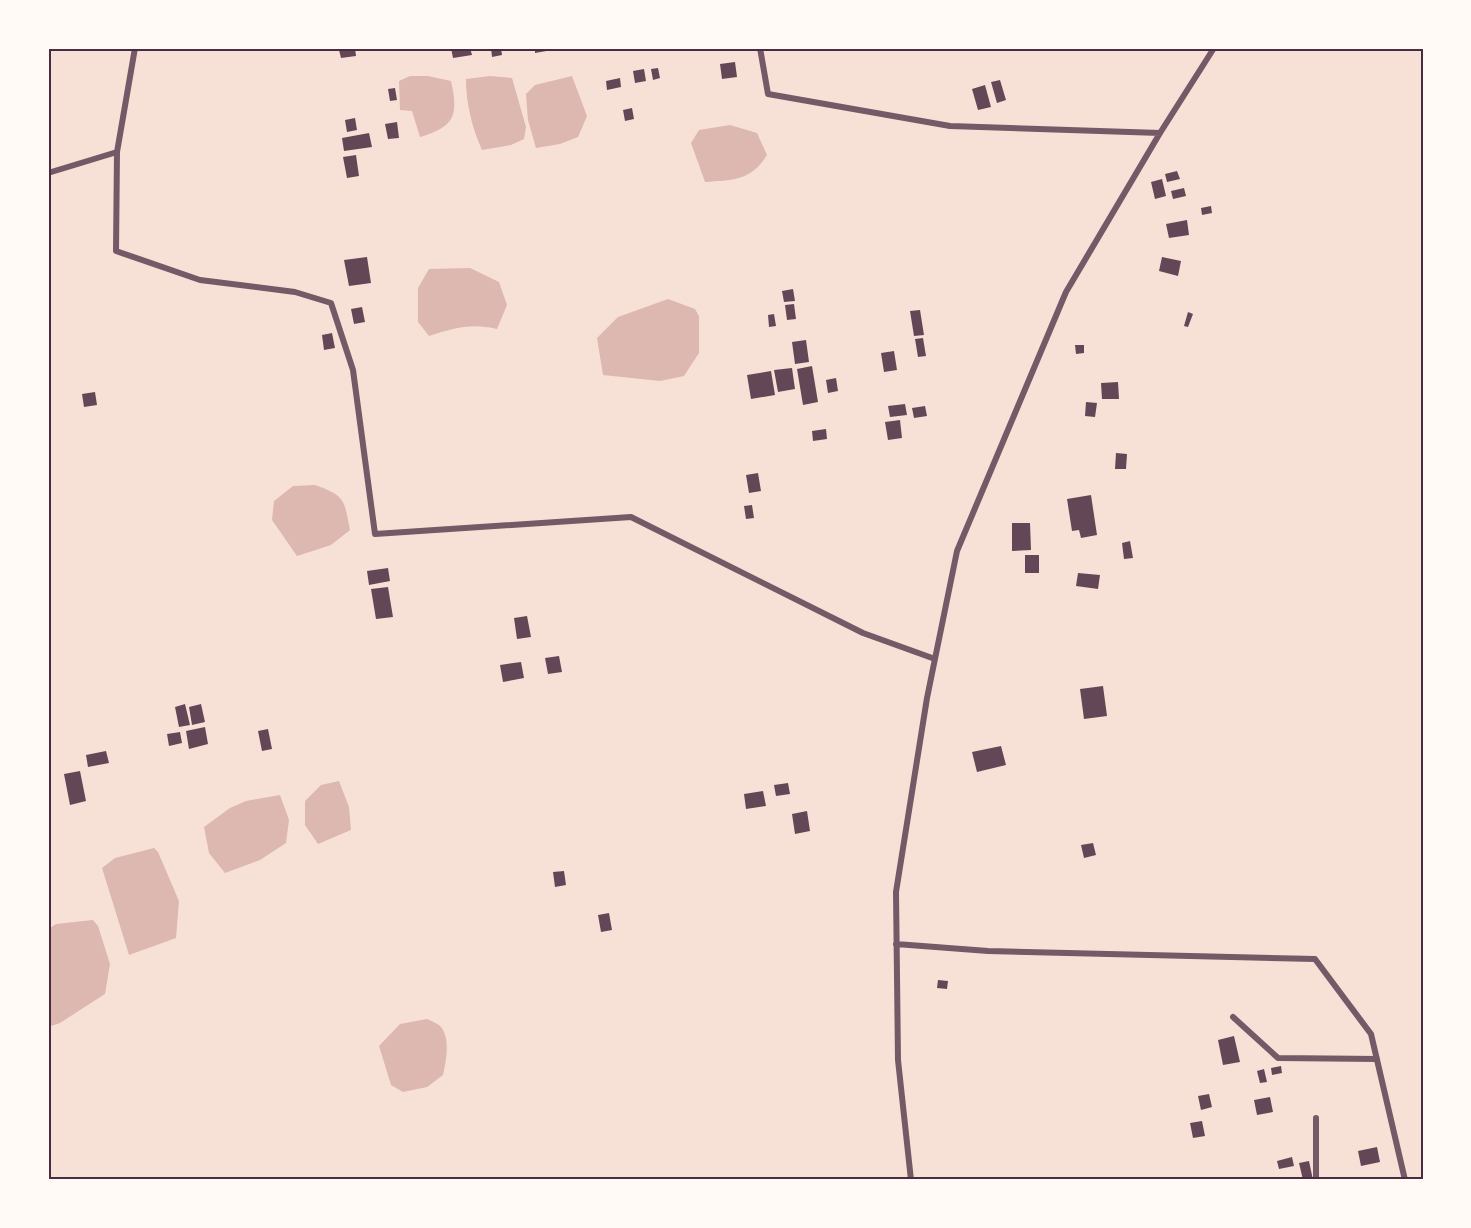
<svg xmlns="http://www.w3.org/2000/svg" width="1471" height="1228" font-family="'Source Sans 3',sans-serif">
<rect width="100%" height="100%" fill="#f7e1d7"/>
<!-- water -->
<path fill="#dcb8b0" d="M 410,76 L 428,76 L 451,81 C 459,116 454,127 420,137 L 412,111 L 400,110 L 399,81 Z
M 490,76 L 512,78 L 526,127 L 524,139 L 511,145 L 482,150 C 472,128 466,103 466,79 Z
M 572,76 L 587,116 L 578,137 L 560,144 L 536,148 L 528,120 L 526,94 L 535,85 Z
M 730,125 L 757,133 L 767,155 C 751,181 733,180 705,182 L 691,143 L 699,130 Z
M 470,268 L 499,282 L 507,305 L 497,329 C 472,323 454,328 429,336 L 418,322 L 418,288 L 429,269 Z
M 668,299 L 695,309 L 699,316 L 699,353 L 684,376 L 660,381 L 603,375 L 597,338 L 618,317 Z
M 315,485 C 346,496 344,500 350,530 L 331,545 L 297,556 L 272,520 L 274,501 L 293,486 Z
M 339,781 L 349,807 L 351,830 L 318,844 L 305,825 L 305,801 L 321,785 Z
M 280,795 L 289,820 L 286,843 L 260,860 L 225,873 L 209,853 L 204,827 L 230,808 L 246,801 Z
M 154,848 L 158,852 L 179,901 L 176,938 L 129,955 L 102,868 L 115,858 Z
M 93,920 L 98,926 L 110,964 L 105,994 L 60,1023 L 48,1027 L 48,929 L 56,924 Z
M 427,1019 C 431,1021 437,1023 440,1026 C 451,1037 446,1062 443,1075 L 427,1087 L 403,1092 L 391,1085 L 379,1046 L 400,1024 Z"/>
<!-- building -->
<path fill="#644757" d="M 355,48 L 356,56 L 341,58 L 339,50 Z
M 451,48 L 470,48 L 472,55 L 453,58 Z
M 491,48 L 501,48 L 502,55 L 492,57 Z
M 535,48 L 552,48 L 552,50 L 535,53 Z
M 735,62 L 737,77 L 722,79 L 720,64 Z
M 658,68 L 660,78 L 653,80 L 651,69 Z
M 644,69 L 646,81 L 635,83 L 633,71 Z
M 620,78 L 621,87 L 607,90 L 606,81 Z
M 1000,80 L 1006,100 L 997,103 L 991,82 Z
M 985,85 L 991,107 L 978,110 L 972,89 Z
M 395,88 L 397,100 L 390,101 L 388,89 Z
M 632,108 L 634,119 L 625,121 L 623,110 Z
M 355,118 L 357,130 L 347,132 L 345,120 Z
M 397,122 L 399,138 L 388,139 L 385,124 Z
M 369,133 L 372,147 L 344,151 L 342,138 Z
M 356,155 L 359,176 L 347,178 L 343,157 Z
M 1177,171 L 1180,179 L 1167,182 L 1165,174 Z
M 1162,179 L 1166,196 L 1155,199 L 1151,182 Z
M 1184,188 L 1186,196 L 1173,199 L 1171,191 Z
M 1211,206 L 1212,213 L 1202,215 L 1201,208 Z
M 1187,220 L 1189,235 L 1169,238 L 1166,224 Z
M 367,257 L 371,283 L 349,286 L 344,260 Z
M 1162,257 L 1181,261 L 1178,276 L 1159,271 Z
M 793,289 L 795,301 L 784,302 L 782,291 Z
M 794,304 L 796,319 L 787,320 L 785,305 Z
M 362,307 L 365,322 L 354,324 L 351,309 Z
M 920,310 L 924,335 L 914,336 L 910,311 Z
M 1188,312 L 1193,314 L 1188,327 L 1184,326 Z
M 774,314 L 776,326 L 769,327 L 768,315 Z
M 332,333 L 335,348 L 324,350 L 322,335 Z
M 923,338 L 926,356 L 918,357 L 915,339 Z
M 806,340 L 809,362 L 795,364 L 792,342 Z
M 1075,345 L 1084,345 L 1084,353 L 1076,354 Z
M 894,351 L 897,370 L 884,372 L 881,353 Z
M 812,366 L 818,402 L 803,405 L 797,369 Z
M 792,368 L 795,389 L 778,392 L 774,370 Z
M 771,371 L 775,395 L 751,399 L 747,375 Z
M 836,378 L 838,391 L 828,393 L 826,380 Z
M 1118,382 L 1119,399 L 1102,399 L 1101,383 Z
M 95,392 L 97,405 L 84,407 L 82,394 Z
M 1086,402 L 1097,403 L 1095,417 L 1085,416 Z
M 905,404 L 907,415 L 890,417 L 888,406 Z
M 925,406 L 927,416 L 914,418 L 912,408 Z
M 900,420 L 902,438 L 888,440 L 885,422 Z
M 826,429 L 827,439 L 813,441 L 812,431 Z
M 1116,453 L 1127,454 L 1126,469 L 1115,469 Z
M 758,473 L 761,491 L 749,493 L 746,475 Z
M 1091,495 L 1097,535 L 1081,538 L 1079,530 L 1072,531 L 1067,499 Z
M 752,505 L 754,518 L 746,519 L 744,506 Z
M 1012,523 L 1030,523 L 1031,550 L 1012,551 Z
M 1130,541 L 1133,558 L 1124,559 L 1122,543 Z
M 1025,555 L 1039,555 L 1039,573 L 1025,573 Z
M 388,568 L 390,581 L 369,585 L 367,571 Z
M 1078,573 L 1100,575 L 1098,589 L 1076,586 Z
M 388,587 L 393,617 L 376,619 L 371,589 Z
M 527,616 L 531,637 L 517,639 L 514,618 Z
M 559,656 L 562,672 L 548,674 L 545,658 Z
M 521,662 L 524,678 L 503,682 L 500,665 Z
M 1103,686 L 1107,716 L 1084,719 L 1080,689 Z
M 185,704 L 190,725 L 179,727 L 175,707 Z
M 201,704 L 205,722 L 192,725 L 189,707 Z
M 205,727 L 208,744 L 189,749 L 186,731 Z
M 268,729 L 272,749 L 262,751 L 258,731 Z
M 180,732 L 182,743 L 169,746 L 167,734 Z
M 1001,746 L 1006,765 L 977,772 L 972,752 Z
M 106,751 L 109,763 L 88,767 L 86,755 Z
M 80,771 L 86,801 L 70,805 L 64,774 Z
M 788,783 L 790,794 L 776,796 L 774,785 Z
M 763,791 L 766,806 L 746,809 L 744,794 Z
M 807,811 L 810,831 L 795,834 L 792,814 Z
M 1093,843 L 1096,855 L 1084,858 L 1081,845 Z
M 564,871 L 566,885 L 555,887 L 553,872 Z
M 609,913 L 612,930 L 601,932 L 598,915 Z
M 938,980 L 948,981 L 947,989 L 937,988 Z
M 1234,1036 L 1240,1062 L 1223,1065 L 1218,1040 Z
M 1281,1066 L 1282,1073 L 1272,1075 L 1271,1068 Z
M 1264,1069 L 1267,1082 L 1260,1083 L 1257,1071 Z
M 1209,1094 L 1212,1107 L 1201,1110 L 1198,1096 Z
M 1270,1097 L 1273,1112 L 1257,1115 L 1254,1100 Z
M 1202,1121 L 1205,1136 L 1193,1138 L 1190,1123 Z
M 1377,1147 L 1380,1162 L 1361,1166 L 1358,1151 Z
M 1292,1157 L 1294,1166 L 1279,1169 L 1277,1161 Z
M 1309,1161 L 1313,1180 L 1303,1180 L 1299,1163 Z"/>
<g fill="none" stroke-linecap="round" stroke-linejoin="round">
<!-- minor -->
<path stroke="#755966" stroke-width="6" d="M 760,48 L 768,94 L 950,126 L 1160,133
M 117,152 L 116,251 L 200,280 L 295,292 L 331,303 L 353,370 L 375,534 L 631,517 L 863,633 L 935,659
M 48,173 L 117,152 L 135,48
M 896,944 L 988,951 L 1315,959 L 1371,1034 L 1405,1180
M 1233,1017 L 1278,1058 L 1377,1059
M 911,1180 L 898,1060 L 896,892 L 927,698 L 957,551 L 1066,292 L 1160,133 L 1214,48
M 1316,1180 L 1316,1118"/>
</g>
<!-- border -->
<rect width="1471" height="1228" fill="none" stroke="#fffaf5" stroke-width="99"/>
<rect x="50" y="50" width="1372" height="1128" fill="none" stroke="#4a2c40" stroke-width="2"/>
</svg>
